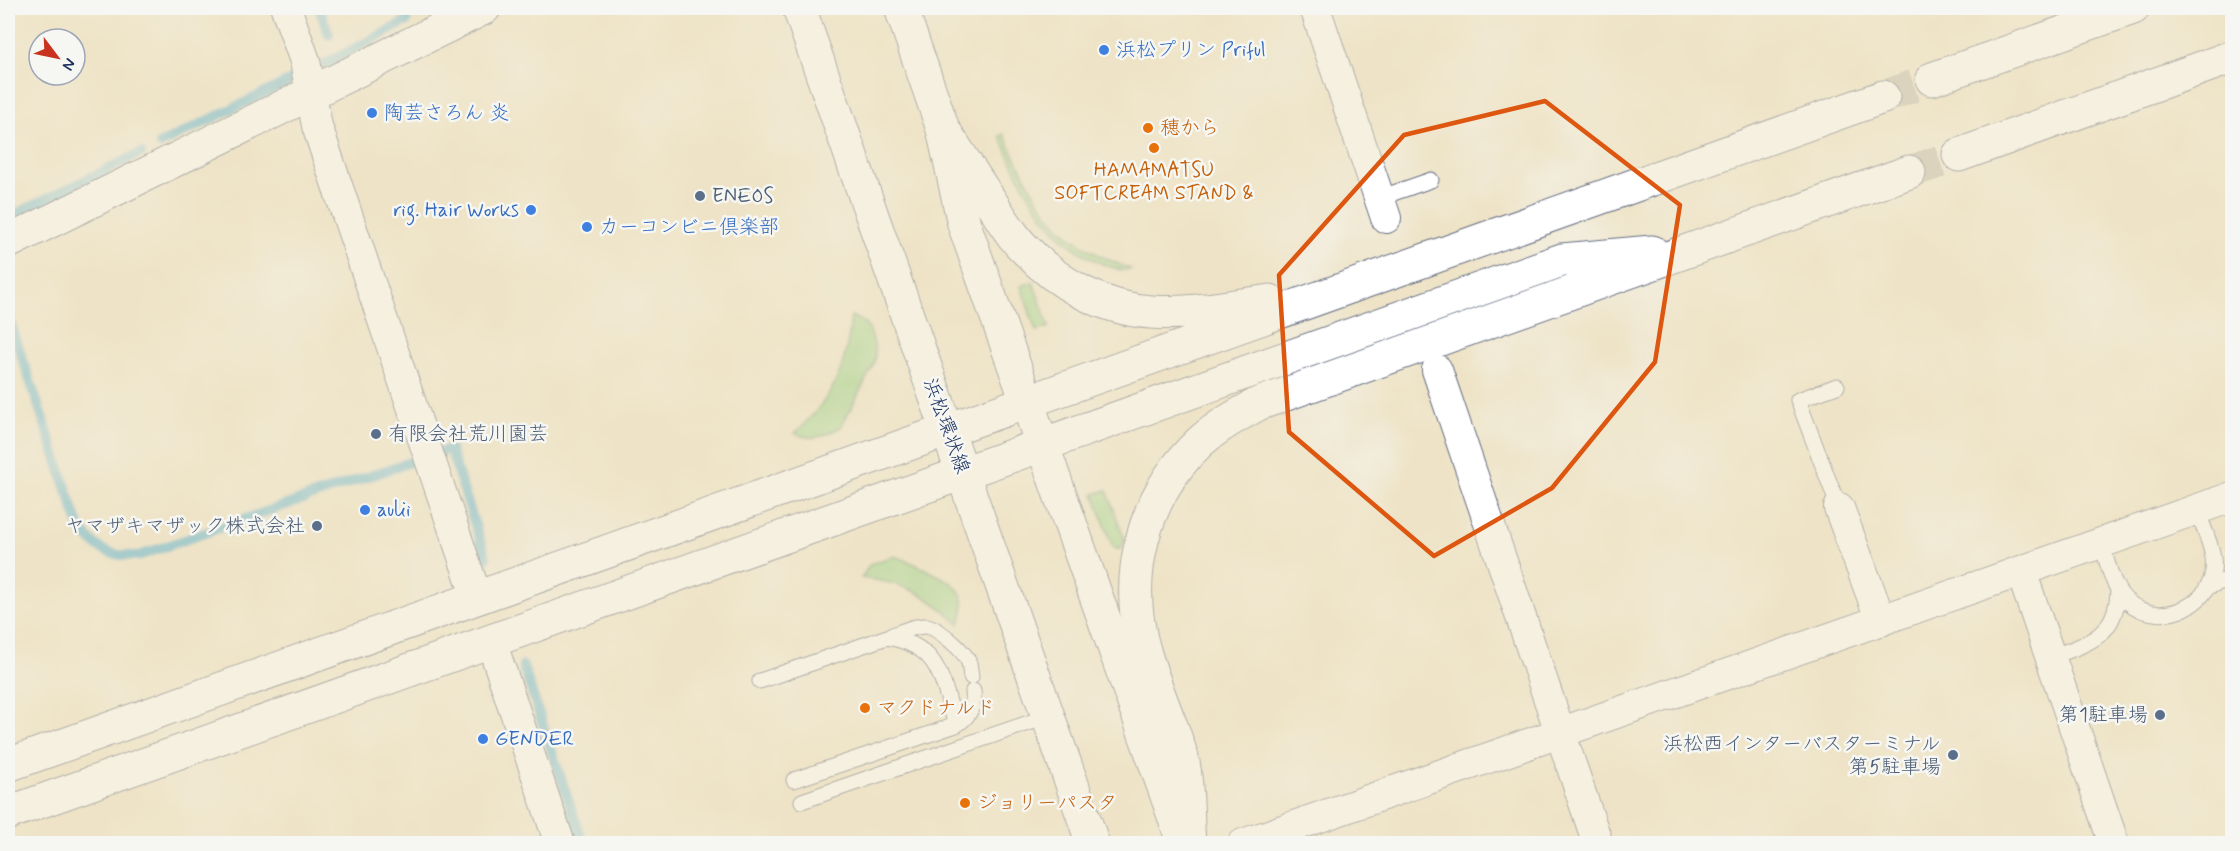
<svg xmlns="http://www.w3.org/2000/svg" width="2240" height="851" font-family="Mynerve,'Klee One',sans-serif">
<rect width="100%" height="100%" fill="#f6f6f2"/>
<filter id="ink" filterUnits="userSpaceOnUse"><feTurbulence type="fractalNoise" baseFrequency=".0167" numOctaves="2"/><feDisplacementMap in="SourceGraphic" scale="12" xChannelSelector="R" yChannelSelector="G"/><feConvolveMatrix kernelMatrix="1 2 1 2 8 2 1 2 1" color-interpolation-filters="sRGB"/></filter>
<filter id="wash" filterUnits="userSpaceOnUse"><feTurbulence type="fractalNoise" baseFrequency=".008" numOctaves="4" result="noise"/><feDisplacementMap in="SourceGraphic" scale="24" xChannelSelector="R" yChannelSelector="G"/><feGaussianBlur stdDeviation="1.35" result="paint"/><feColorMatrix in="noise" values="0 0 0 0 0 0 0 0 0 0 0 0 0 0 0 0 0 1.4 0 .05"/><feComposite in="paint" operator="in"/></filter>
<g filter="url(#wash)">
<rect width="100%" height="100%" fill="#eee3c6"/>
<!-- green -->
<path fill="#97d286" stroke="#598072" stroke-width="1.5" d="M 1004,134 C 1040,208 1051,238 1131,269 C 1121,272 1115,268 1105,265 C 1047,242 1024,189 1000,136 Z
M 1033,282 L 1049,327 L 1036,331 L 1021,286 Z
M 851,316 C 855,318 861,320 865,324 C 873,332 877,353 874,364 L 841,427 C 824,436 813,442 795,433 C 834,397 847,368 851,316 Z
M 1107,490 L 1125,541 L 1121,549 L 1116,549 L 1112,545 L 1094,494 Z
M 893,556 C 906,559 917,565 929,571 C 954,583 973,593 959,624 C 929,594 903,582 861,578 L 870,564 Z"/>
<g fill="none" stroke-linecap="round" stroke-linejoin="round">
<!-- stream -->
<path stroke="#52afd0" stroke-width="10" d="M 319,8 L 329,35
M 325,64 L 407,21
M 160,144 L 291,80
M 18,213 L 141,153
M 8,316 L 80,528 C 98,551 108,556 138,556 L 416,460
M 441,452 L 450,449 L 486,558
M 523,666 L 581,837"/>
</g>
</g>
<g filter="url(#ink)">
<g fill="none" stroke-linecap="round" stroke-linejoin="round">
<!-- motorway-tunnel -->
<path stroke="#c4bfb1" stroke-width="33" stroke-dasharray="33 16" stroke-linecap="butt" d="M 1883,97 L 1932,79
M 1909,172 L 1959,155"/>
<defs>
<path id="service" d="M 1379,198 L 1431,180
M 1837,386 L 1798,400 L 1839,508
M 2101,543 C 2108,562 2112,588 2127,601 C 2161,631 2219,604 2213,558 C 2211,542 2202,525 2197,510
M 2207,587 L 2232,578
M 890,636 C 901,632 915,625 927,626 C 938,628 966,652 969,663 C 970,667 970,672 971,677
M 2050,657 C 2088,644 2117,636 2118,590
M 760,681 L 887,637 C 941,646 941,679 956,725
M 794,780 L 956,725 C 969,717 975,707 973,691
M 802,801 L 1049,716"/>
<path id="minor" d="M 286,8 L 305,61 L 317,126 L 477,598
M 1315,8 L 1386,218
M 1437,370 L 1598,844
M 1839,508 L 1881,621
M 2021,571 L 2114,844
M 491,641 L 560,844
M 1243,844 L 2232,497"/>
<path id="tertiary" d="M 8,242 L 484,8
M 8,765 L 948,430
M 8,813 L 963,473"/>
<path id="primary" d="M 799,8 L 1093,844
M 901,8 L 943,129 L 964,224 L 1184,844"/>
<path id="motorway" d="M 1932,79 L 2133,8
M 943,129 C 959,153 975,178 991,202 C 1001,218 1012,237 1026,250 C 1058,284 1104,309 1151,312 C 1190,315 1231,306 1270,301
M 1959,155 L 2232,57
M 948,430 L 1883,97
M 963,473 L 1562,260 L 1652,252
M 1189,844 C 1187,817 1188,788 1183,762 C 1181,752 1176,741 1173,731 C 1163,706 1153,680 1145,654 C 1122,578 1142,496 1201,441 C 1218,426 1238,415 1258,404 L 1909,172"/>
</defs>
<!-- service casing -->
<use href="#service" stroke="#656e82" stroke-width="17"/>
<!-- minor casing -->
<use href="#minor" stroke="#656e82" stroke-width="32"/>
<!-- tertiary casing -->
<use href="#tertiary" stroke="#656e82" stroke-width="35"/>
<!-- primary casing -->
<use href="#primary" stroke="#656e82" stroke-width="35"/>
<!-- motorway casing -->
<use href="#motorway" stroke="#656e82" stroke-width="35"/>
<!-- service -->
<use href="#service" stroke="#fff" stroke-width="15"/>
<!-- minor -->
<use href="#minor" stroke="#fff" stroke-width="30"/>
<!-- tertiary -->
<use href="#tertiary" stroke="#fff" stroke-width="33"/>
<!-- primary -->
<use href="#primary" stroke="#fff" stroke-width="33"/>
<!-- motorway -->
<use href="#motorway" stroke="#fff" stroke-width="33"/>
</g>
</g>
<!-- marked area -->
<path d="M0 0H2240V851H0ZM 1545,101 L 1680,205 L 1655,362 L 1552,488 L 1434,556 L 1289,432 L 1279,275 L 1404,135 Z" fill="#eee3c6" fill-opacity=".55" fill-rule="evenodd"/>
<path fill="none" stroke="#de5710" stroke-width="4.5" stroke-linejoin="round" d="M 1545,101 L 1680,205 L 1655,362 L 1552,488 L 1434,556 L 1289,432 L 1279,275 L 1404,135 Z"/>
<!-- markers -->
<g fill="#3f7fe0" stroke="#f6f6f2" stroke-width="2">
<circle cx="1104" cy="50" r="6"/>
<circle cx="372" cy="113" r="6"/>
<circle cx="531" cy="210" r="6"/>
<circle cx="587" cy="227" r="6"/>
<circle cx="365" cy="510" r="6"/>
<circle cx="483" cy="739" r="6"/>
</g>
<g fill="#e8710a" stroke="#f6f6f2" stroke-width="2">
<circle cx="1148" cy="128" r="6"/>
<circle cx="1154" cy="148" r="6"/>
<circle cx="865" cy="708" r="6"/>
<circle cx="965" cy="803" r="6"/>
</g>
<g fill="#5c6f8a" stroke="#f6f6f2" stroke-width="2">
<circle cx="700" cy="196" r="6"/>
<circle cx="376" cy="434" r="6"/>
<circle cx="317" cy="526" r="6"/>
<circle cx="2160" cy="715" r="6"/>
<circle cx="1953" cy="755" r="6"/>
</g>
<g text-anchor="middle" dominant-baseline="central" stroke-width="5" stroke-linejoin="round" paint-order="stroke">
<!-- shop labels -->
<g font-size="20" fill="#366cbe" stroke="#f6f6f2" text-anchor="start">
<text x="1116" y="50">浜松プリン Priful</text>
<text x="384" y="113">陶芸さろん 炎</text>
<text x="519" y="210" text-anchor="end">rig. Hair Works</text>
<text x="599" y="227">カーコンビニ倶楽部</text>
<text x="377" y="510">aulii</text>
<text x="495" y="739">GENDER</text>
</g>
<!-- food labels -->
<g font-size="20" fill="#c56008" stroke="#f6f6f2" text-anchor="start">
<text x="1160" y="128">穂から</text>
<text x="1154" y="170" text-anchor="middle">HAMAMATSU<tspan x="1154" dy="23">SOFTCREAM STAND &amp;</tspan></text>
<text x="877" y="708">マクドナルド</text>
<text x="977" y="803">ジョリーパスタ</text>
</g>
<!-- service labels -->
<g font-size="20" fill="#4e5e75" stroke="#f6f6f2" text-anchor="end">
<text x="712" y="196" text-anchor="start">ENEOS</text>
<text x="388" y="434" text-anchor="start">有限会社荒川園芸</text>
<text x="305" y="526">ヤマザキマザック株式会社</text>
<text x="2148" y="715">第1駐車場</text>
<text x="1941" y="744">浜松西インターバスターミナル<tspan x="1941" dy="23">第5駐車場</tspan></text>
</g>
<!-- street labels -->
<g font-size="20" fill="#1b2f5e" stroke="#f6f6f2">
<text transform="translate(946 426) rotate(70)">浜松環状線</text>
</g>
</g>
<!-- margin -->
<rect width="2240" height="851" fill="none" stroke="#f6f6f2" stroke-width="30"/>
<!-- north arrow -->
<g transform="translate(57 57) rotate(122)"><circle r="28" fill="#f6f6f2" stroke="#9ea6b7" stroke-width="1.5"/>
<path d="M0-4.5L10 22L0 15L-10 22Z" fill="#c8321e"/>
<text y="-9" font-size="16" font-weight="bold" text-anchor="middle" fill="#1b2f5e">N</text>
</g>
</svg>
